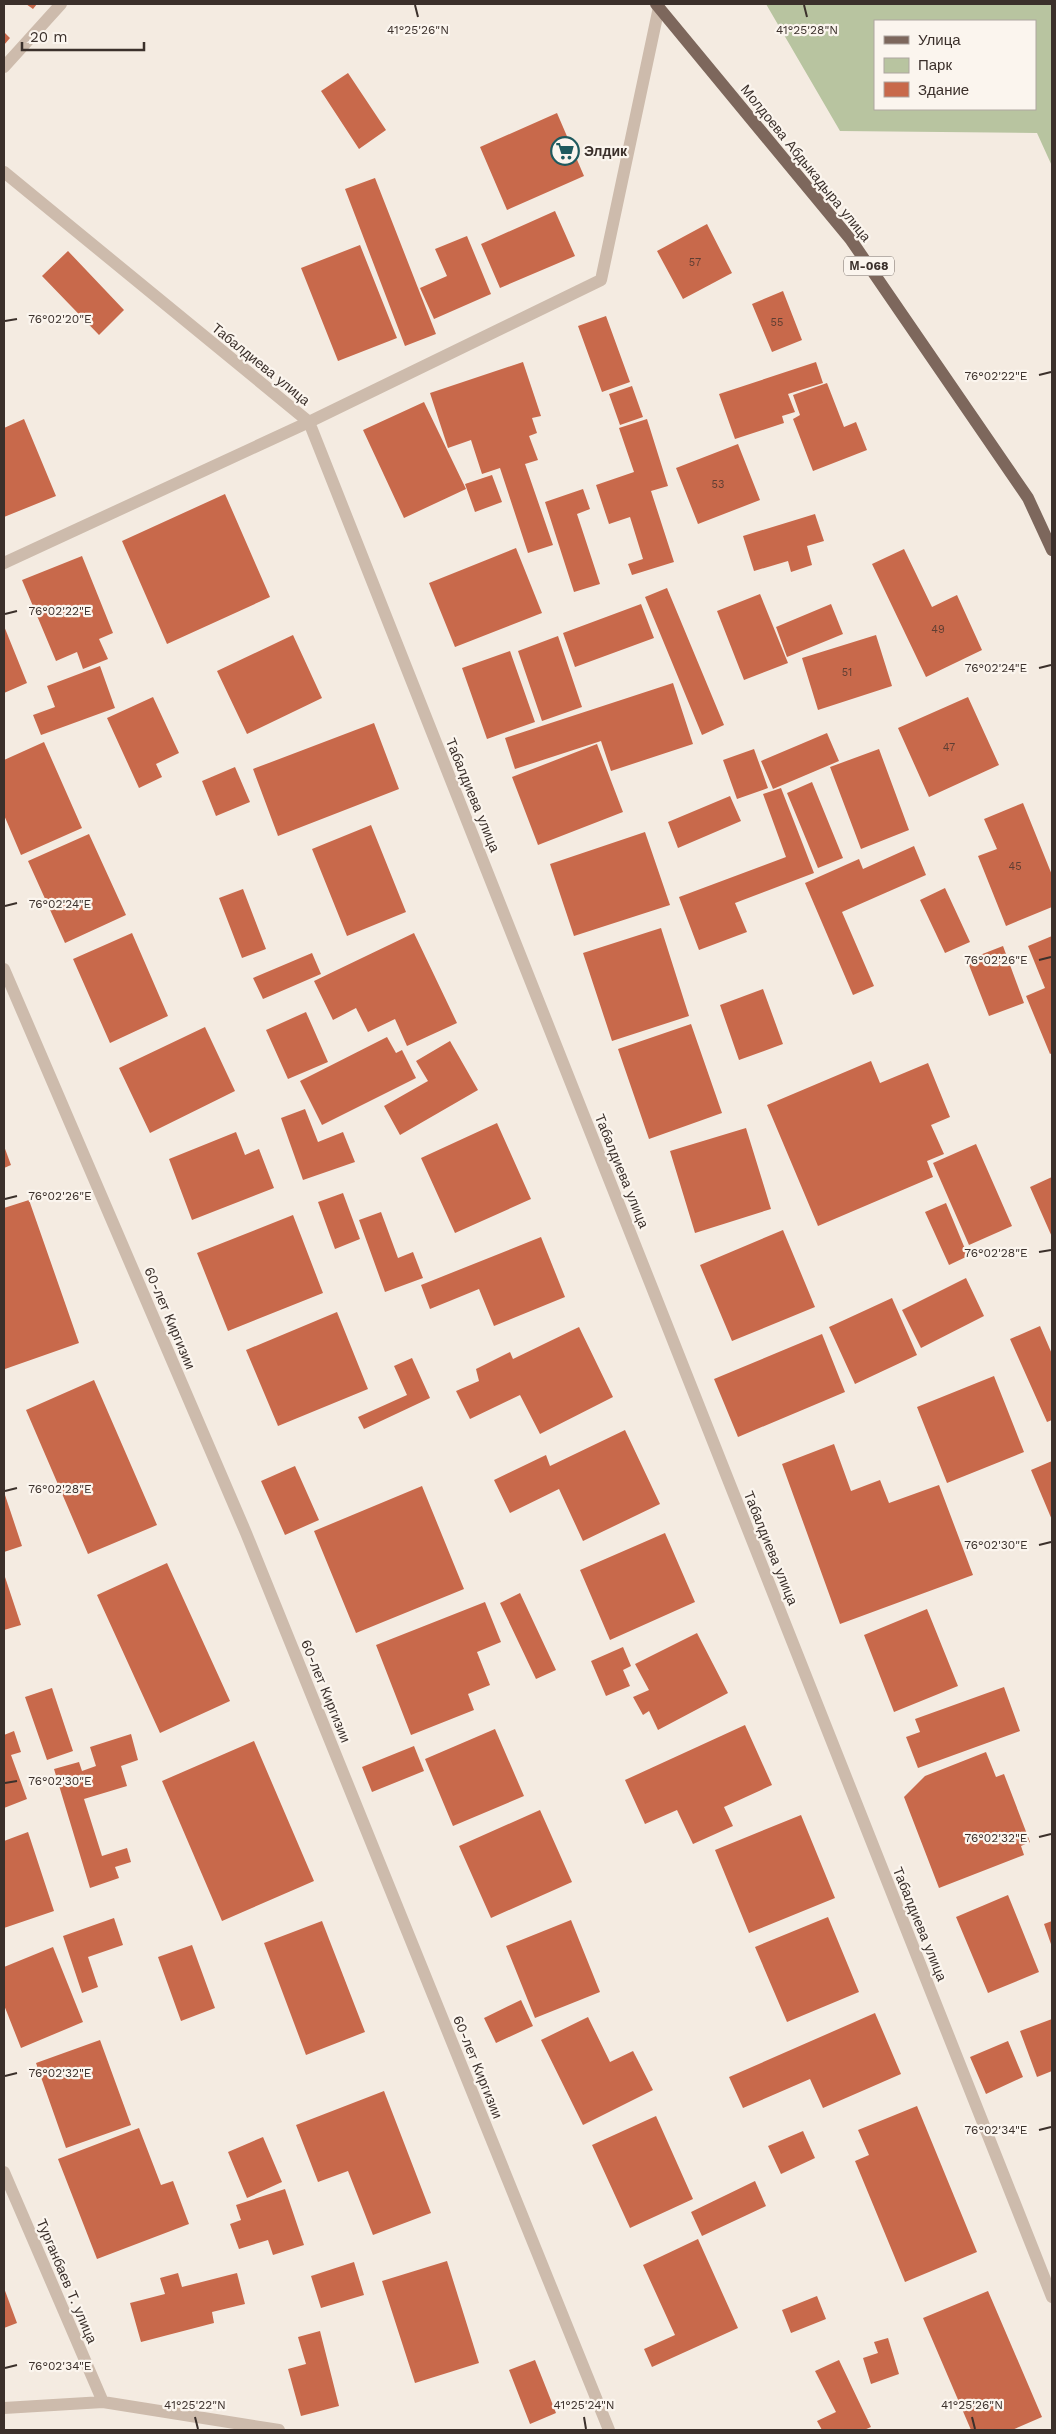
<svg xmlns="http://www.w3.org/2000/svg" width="1056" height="2434" font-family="'Work Sans',sans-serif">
<rect width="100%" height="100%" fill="#f4ebe1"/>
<!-- green -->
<path fill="#b8c4a0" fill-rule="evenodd" d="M 766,4 L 1052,4 L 1052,166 L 1037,133 L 840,131 ZM 875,21 L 1035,21 L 1035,109 L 875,109 Z"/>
<!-- building -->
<path fill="#c8694b" d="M 26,4 L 37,4 L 33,9 Z
M 4,32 L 10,38 L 4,45 Z
M 348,73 L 386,130 L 359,149 L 321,91 Z
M 557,113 L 584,176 L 507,210 L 480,147 Z
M 375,178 L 436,334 L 405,346 L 345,189 Z
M 555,211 L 575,256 L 500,288 L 481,244 Z
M 707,224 L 732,273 L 683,299 L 657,251 Z
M 467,236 L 491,294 L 434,319 L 420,288 L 447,276 L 435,249 Z
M 360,245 L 397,338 L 338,361 L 301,268 Z
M 68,251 L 124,310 L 99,335 L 42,276 Z
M 783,291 L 802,340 L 772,352 L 752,304 Z
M 606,316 L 630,382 L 602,392 L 578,326 Z
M 523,362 L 541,416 L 532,418 L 537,433 L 529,436 L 538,460 L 525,464 L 553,545 L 528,553 L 500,468 L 482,474 L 471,440 L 448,448 L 430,393 Z
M 816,362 L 823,383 L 788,394 L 795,412 L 782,416 L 784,423 L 735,439 L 719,394 Z
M 827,383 L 844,427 L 856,422 L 867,450 L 813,471 L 793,419 L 800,415 L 793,395 Z
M 632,386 L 643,417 L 620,425 L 609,394 Z
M 424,402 L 466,489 L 404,518 L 363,430 Z
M 24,419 L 56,496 L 4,517 L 4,428 Z
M 647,419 L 668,486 L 651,491 L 674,562 L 632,575 L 628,564 L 643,559 L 630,517 L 609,524 L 596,485 L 634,472 L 619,428 Z
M 738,444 L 760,500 L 698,524 L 676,468 Z
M 492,475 L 502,502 L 475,512 L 465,484 Z
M 583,489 L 590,509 L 577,514 L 600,584 L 574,592 L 545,502 Z
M 225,494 L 270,597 L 167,644 L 122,541 Z
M 815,514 L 824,541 L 807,546 L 812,565 L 791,572 L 788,561 L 754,571 L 743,536 Z
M 516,548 L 542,613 L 455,647 L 429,583 Z
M 904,549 L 932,607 L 957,595 L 982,650 L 926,677 L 872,564 Z
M 82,556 L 113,633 L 99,639 L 108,659 L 83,669 L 77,652 L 56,661 L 22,580 Z
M 667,588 L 724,725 L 702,735 L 645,597 Z
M 760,594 L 788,663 L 744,680 L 717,611 Z
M 641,604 L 654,638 L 575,667 L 563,633 Z
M 831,604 L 843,634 L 787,657 L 776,627 Z
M 4,626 L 27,683 L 4,693 Z
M 293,635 L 322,698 L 247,734 L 217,671 Z
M 876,635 L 892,686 L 818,710 L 802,658 Z
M 558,636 L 582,707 L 542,721 L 518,651 Z
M 510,651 L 535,722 L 487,739 L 462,668 Z
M 100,666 L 115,708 L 41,735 L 33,715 L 55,707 L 47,686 Z
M 673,683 L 693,744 L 611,771 L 601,741 L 515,769 L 505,738 Z
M 153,697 L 179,753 L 156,764 L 162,777 L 139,788 L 107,718 Z
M 968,697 L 999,765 L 929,797 L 898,728 Z
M 374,723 L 399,789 L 278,836 L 253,769 Z
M 827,733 L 839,761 L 773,789 L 761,761 Z
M 44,742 L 82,828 L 21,855 L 4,815 L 4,760 Z
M 597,744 L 623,812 L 538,845 L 512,777 Z
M 754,749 L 768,788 L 737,799 L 723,760 Z
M 879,749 L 909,830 L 861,849 L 830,767 Z
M 235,767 L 250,802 L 216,816 L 202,781 Z
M 812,782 L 843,858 L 818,868 L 787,793 Z
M 781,788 L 814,873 L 735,903 L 747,932 L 699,950 L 679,897 L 786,857 L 763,794 Z
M 730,796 L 741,821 L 678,848 L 668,822 Z
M 1023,803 L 1052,875 L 1052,907 L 1006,926 L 978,856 L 997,849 L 984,819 Z
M 371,825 L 406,912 L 347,936 L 312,849 Z
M 645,832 L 670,905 L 574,936 L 550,864 Z
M 89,834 L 126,915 L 65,943 L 28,861 Z
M 914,846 L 926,875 L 842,912 L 874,986 L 853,995 L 805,883 L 859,859 L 863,869 Z
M 945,888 L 970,942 L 945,953 L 920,900 Z
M 243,889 L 266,949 L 242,958 L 219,898 Z
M 661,928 L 689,1016 L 612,1041 L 583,953 Z
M 132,933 L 168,1016 L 110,1043 L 73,959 Z
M 414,933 L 457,1023 L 407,1046 L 395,1019 L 368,1032 L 356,1008 L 333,1020 L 314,981 Z
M 1052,936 L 1052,1053 L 1050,1054 L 1026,996 L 1045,988 L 1028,946 Z
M 1003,946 L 1024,1003 L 989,1016 L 967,960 Z
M 312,953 L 321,974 L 263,999 L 253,978 Z
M 763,989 L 783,1044 L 739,1060 L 720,1005 Z
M 306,1012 L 328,1062 L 288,1079 L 266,1030 Z
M 691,1024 L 722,1113 L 649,1139 L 618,1049 Z
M 205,1027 L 235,1091 L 150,1133 L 119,1068 Z
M 387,1037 L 396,1053 L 402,1050 L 416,1078 L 322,1125 L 300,1081 Z
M 450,1041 L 478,1090 L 400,1135 L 384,1106 L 428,1081 L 416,1061 Z
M 871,1061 L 880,1083 L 928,1063 L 950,1117 L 931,1125 L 944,1154 L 927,1161 L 933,1177 L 818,1226 L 767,1105 Z
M 305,1109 L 318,1142 L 343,1132 L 355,1162 L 303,1180 L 281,1118 Z
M 497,1123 L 531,1199 L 455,1233 L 421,1158 Z
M 746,1128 L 771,1209 L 695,1233 L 670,1151 Z
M 236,1132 L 245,1155 L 259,1149 L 274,1188 L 192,1220 L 169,1159 Z
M 976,1144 L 1012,1226 L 969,1245 L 933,1163 Z
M 4,1146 L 11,1165 L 4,1168 Z
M 1052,1177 L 1052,1237 L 1030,1187 Z
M 343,1193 L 360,1239 L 335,1249 L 318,1202 Z
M 29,1200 L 79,1343 L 5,1369 L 4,1208 Z
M 946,1203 L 968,1256 L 949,1265 L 925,1212 Z
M 381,1212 L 398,1258 L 413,1252 L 423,1278 L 385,1292 L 359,1220 Z
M 293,1215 L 323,1293 L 228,1331 L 197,1253 Z
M 783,1230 L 815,1307 L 732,1341 L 700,1265 Z
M 541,1237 L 565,1297 L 494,1326 L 479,1289 L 430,1309 L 421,1285 Z
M 966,1278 L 984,1316 L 921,1348 L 902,1310 Z
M 892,1298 L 917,1355 L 855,1384 L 829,1327 Z
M 337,1312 L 368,1389 L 278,1426 L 246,1350 Z
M 1040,1326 L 1052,1354 L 1052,1420 L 1047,1422 L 1010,1339 Z
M 579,1327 L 613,1397 L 540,1434 L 520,1395 L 470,1419 L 456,1391 L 479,1381 L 476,1369 L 510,1352 L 513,1359 Z
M 822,1334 L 845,1392 L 738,1437 L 714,1379 Z
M 412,1358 L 430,1398 L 364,1429 L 358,1417 L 407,1395 L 394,1366 Z
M 994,1376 L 1024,1452 L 947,1483 L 917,1407 Z
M 94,1380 L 157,1525 L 88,1554 L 26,1410 Z
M 625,1430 L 660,1504 L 583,1541 L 559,1489 L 510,1513 L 494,1480 L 546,1455 L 550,1466 Z
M 834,1444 L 851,1491 L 880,1480 L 889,1503 L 939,1485 L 973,1575 L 840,1624 L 782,1464 Z
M 1052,1461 L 1052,1520 L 1031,1470 Z
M 295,1466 L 319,1520 L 285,1535 L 261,1481 Z
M 422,1486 L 464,1589 L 356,1633 L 314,1531 Z
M 4,1492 L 22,1546 L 4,1552 Z
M 665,1533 L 695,1602 L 610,1640 L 580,1570 Z
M 167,1563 L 230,1701 L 160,1733 L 97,1595 Z
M 4,1574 L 21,1625 L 4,1630 Z
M 520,1593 L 556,1670 L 536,1679 L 500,1603 Z
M 485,1602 L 501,1642 L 477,1652 L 490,1685 L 468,1694 L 474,1710 L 411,1735 L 376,1645 Z
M 927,1609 L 958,1686 L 894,1712 L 864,1635 Z
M 697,1633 L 728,1693 L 658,1730 L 649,1711 L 643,1715 L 633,1697 L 649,1690 L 635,1664 Z
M 623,1647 L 631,1666 L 623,1670 L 630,1686 L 606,1696 L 591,1661 Z
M 1004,1687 L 1020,1731 L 918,1768 L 906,1737 L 920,1732 L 915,1719 Z
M 52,1688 L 73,1751 L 47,1760 L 25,1697 Z
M 745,1725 L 772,1785 L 724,1807 L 733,1826 L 693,1844 L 677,1810 L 645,1824 L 625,1780 Z
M 495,1729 L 524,1796 L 453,1826 L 425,1759 Z
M 14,1731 L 21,1752 L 11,1755 L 27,1799 L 4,1808 L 4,1735 Z
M 131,1734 L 138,1760 L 121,1766 L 127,1786 L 84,1799 L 102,1856 L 127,1848 L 131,1862 L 115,1867 L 119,1878 L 90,1888 L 54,1769 L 79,1762 L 82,1771 L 96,1766 L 90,1747 Z
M 254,1741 L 314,1881 L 222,1921 L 162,1781 Z
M 414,1746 L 424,1771 L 372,1792 L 362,1767 Z
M 986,1752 L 996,1777 L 1004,1774 L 1030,1842 L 1021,1846 L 1024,1855 L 939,1888 L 904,1797 L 925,1776 Z
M 540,1810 L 572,1882 L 491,1918 L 459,1846 Z
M 801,1815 L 835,1898 L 749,1933 L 715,1850 Z
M 28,1832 L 54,1911 L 4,1928 L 4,1841 Z
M 1008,1895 L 1039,1972 L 988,1993 L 956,1917 Z
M 828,1917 L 859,1992 L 787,2022 L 755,1947 Z
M 114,1918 L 123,1945 L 88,1957 L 98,1987 L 82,1993 L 63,1936 Z
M 571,1920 L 600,1992 L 535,2018 L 506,1946 Z
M 322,1921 L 365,2032 L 306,2055 L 264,1943 Z
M 1052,1921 L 1052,1947 L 1044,1924 Z
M 192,1945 L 215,2008 L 181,2021 L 158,1957 Z
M 53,1947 L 83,2022 L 21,2048 L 4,2005 L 4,1967 Z
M 521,2000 L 533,2026 L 496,2043 L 484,2018 Z
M 875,2013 L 901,2074 L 823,2108 L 810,2079 L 743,2108 L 729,2077 Z
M 588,2017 L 610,2062 L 633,2051 L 653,2090 L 583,2125 L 541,2040 Z
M 1052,2019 L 1052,2071 L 1037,2077 L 1020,2031 Z
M 100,2040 L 131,2125 L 66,2148 L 36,2063 Z
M 1008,2041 L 1023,2077 L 986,2094 L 970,2057 Z
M 384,2091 L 431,2213 L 373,2235 L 348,2171 L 318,2182 L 296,2125 Z
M 917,2106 L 977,2252 L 905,2282 L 855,2161 L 869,2155 L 858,2130 Z
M 656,2116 L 693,2199 L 630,2228 L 592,2145 Z
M 139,2128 L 161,2185 L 173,2181 L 189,2224 L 97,2259 L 58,2159 Z
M 803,2131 L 815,2158 L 781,2174 L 768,2146 Z
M 263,2137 L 282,2182 L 247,2198 L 228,2152 Z
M 755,2181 L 766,2206 L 702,2236 L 691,2212 Z
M 285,2189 L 304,2245 L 273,2255 L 268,2240 L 239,2249 L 230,2224 L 241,2220 L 236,2205 Z
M 698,2239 L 738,2328 L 652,2367 L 644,2349 L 675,2335 L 643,2265 Z
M 447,2261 L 479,2363 L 415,2383 L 382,2281 Z
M 354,2262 L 364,2295 L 321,2308 L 311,2276 Z
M 178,2273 L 182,2287 L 237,2273 L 245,2304 L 212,2312 L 214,2323 L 141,2342 L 130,2303 L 165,2294 L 160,2278 Z
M 4,2288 L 17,2323 L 4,2328 Z
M 988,2291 L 1042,2417 L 1012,2430 L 971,2430 L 923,2318 Z
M 817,2296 L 826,2319 L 791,2333 L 782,2310 Z
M 320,2331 L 339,2406 L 301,2416 L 288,2369 L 306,2364 L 298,2337 Z
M 888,2338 L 899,2374 L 871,2384 L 863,2358 L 878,2353 L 874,2342 Z
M 535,2360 L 556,2413 L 530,2424 L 509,2370 Z
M 839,2360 L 871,2427 L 864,2430 L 822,2430 L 817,2421 L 836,2412 L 815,2371 Z"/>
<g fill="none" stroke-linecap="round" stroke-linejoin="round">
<!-- street -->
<path stroke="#cdbbac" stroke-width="12" d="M 4,67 L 61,4
M 4,172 L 309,422 L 1052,2297
M 4,563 L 309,422 L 601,280 L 659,7
M 4,969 L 246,1533 L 609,2430
M 4,2172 L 103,2402
M 4,2408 L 103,2402 L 279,2430"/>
<!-- primary -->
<path stroke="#7d675c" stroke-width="12" d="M 656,4 L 851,240 L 1028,498 L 1052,550"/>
</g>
<!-- ticks -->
<path fill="none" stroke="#3b302b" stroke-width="2" d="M 415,5 L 418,17M 804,5 L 807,17M 5,321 L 17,319M 1039,375 L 1051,372M 5,614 L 17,611M 1039,668 L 1051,665M 5,906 L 17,903M 1039,960 L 1051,957M 5,1199 L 17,1196M 1039,1252 L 1051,1250M 5,1491 L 17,1488M 1039,1545 L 1051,1542M 5,1783 L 17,1781M 1039,1837 L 1051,1834M 5,2076 L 17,2073M 1039,2130 L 1051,2127M 5,2368 L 17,2365M 195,2417 L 198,2429M 584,2417 L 586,2429M 972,2417 L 975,2429"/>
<!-- icons -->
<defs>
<symbol id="supermarket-ring" viewBox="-11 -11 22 22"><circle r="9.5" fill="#fbf5ee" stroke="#1f5a5e" stroke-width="1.5"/><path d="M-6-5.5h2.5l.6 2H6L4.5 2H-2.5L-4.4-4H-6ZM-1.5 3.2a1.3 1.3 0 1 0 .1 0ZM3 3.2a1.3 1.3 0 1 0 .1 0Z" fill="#1f5a5e"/></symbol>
</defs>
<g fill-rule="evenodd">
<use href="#supermarket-ring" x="549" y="135" width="32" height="32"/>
</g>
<g text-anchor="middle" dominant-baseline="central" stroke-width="4.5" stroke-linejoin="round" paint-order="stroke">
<!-- number labels -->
<g font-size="11" fill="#5e3e33">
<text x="695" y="262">57</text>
<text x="777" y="322">55</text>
<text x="718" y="484">53</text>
<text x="938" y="629">49</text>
<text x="847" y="672">51</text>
<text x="949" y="747">47</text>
<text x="1015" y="866">45</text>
</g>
<!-- shield labels -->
<rect fill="#fbf5ee" stroke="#756b66" stroke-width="1" x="844" y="256.5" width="50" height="19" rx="4"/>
<g font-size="12" font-weight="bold" fill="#3b302b">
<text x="869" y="266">М-068</text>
</g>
<!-- poi labels -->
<g font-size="14" font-weight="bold" fill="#3b302b" stroke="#fbf5ee" text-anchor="start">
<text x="584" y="151">Элдик</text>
</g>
<!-- street labels -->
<g font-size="14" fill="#3b302b" stroke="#fbf5ee">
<text transform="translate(806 163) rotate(51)">Молдоева Абдыкадыра улица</text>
<text transform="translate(261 364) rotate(39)">Табалдиева улица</text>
<text transform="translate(473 795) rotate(68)">Табалдиева улица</text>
<text transform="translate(622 1171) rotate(68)">Табалдиева улица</text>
<text transform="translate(170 1318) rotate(67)">60-лет Киргизии</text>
<text transform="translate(771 1548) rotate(68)">Табалдиева улица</text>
<text transform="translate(326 1691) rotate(68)">60-лет Киргизии</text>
<text transform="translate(920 1924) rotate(68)">Табалдиева улица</text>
<text transform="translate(478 2067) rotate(68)">60-лет Киргизии</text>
<text transform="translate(67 2281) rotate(67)">Турганбаев Т. улица</text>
</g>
</g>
<g font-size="12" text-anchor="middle" fill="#3b302b" stroke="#fbf5ee" stroke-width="4.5" stroke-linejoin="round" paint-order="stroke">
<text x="418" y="34">41°25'26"N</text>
<text x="807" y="34">41°25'28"N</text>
<text x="60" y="323">76°02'20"E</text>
<text x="996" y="380">76°02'22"E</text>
<text x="60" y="615">76°02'22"E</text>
<text x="996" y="672">76°02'24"E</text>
<text x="60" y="908">76°02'24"E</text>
<text x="996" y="964">76°02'26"E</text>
<text x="60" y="1200">76°02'26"E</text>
<text x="996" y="1257">76°02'28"E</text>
<text x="60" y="1493">76°02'28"E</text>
<text x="996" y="1549">76°02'30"E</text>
<text x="60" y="1785">76°02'30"E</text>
<text x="996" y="1842">76°02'32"E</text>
<text x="60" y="2077">76°02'32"E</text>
<text x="996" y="2134">76°02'34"E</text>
<text x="60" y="2370">76°02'34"E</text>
<text x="195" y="2409">41°25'22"N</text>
<text x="584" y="2409">41°25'24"N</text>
<text x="972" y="2409">41°25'26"N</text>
</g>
<!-- border -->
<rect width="1056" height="2434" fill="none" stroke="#3b302b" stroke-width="10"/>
<!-- legend -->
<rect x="874" y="20" width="162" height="90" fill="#fbf5ee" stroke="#aea6a0"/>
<rect x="884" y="36" width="25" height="8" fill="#7d675c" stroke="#aea6a0"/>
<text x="918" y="45" font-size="15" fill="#3b302b">Улица</text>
<rect x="884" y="58" width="25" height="15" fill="#b8c4a0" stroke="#aea6a0"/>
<text x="918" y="70" font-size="15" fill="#3b302b">Парк</text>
<rect x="884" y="82" width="25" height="15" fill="#c8694b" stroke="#aea6a0"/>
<text x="918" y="95" font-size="15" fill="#3b302b">Здание</text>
<!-- scale -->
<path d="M22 42v8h122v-8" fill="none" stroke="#3b302b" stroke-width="2.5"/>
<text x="30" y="42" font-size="15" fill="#3b302b" stroke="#fbf5ee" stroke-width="4" paint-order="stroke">20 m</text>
</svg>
